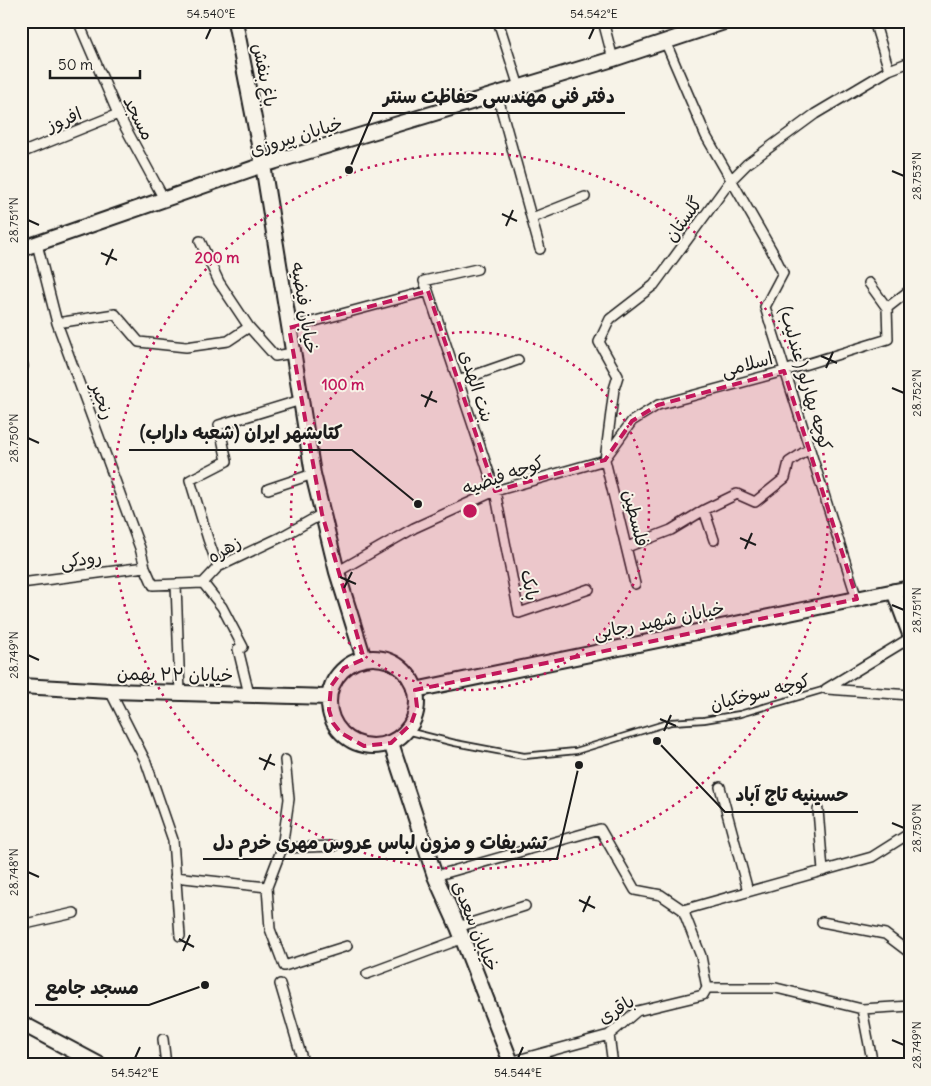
<svg xmlns="http://www.w3.org/2000/svg" width="931" height="1086" font-family="Delius,'Playpen Sans Arabic',sans-serif">
<rect width="100%" height="100%" fill="#f7f3e8"/>
<filter id="ink" filterUnits="userSpaceOnUse"><feTurbulence type="fractalNoise" baseFrequency=".02" numOctaves="2"/><feDisplacementMap in="SourceGraphic" scale="10" xChannelSelector="R" yChannelSelector="G"/><feConvolveMatrix kernelMatrix="1 2 1 2 8 2 1 2 1" color-interpolation-filters="sRGB"/></filter>
<g filter="url(#ink)">
<g fill="none" stroke-linecap="round" stroke-linejoin="round">
<defs>
<path id="lane" d="M 407,731 L 455,743 L 524,756 L 576,751 L 671,722 L 704,720 L 740,714 L 826,689"/>
<path id="street" d="M 78,21 L 118,114 L 164,199
M 498,21 L 519,87
M 603,21 L 613,59
M 874,21 L 889,70
M 665,41 L 706,136 L 772,251 L 783,273 L 765,307 L 857,599
M 497,94 L 540,249
M 21,153 L 118,114
M 532,218 L 585,197
M 200,241 L 219,282 L 249,327 L 275,356 L 293,353
M 37,244 L 57,323 L 140,548 L 145,567 L 153,585 L 203,583
M 869,283 L 887,308 L 910,290
M 428,291 L 495,491 L 519,613 L 589,589
M 57,323 L 115,314 L 139,342 L 186,347 L 228,341 L 249,327
M 289,328 L 428,291 L 424,281 L 477,269
M 21,359 L 23,366 L 21,367
M 458,381 L 518,360
M 606,457 L 632,421 L 658,405 L 784,371 L 888,339 L 887,308
M 268,489 L 313,474
M 704,510 L 737,494 L 755,502 L 785,478 L 789,462 L 809,449
M 627,547 L 671,530 L 704,510 L 714,540
M 218,567 L 208,539 L 190,480 L 227,461 L 219,425 L 301,400
M 337,572 L 414,528 L 495,491 L 605,460
M 21,583 L 145,567
M 203,583 L 218,567 L 281,537 L 322,514
M 203,583 L 222,607 L 243,647 L 238,649 L 249,694
M 176,584 L 180,693
M 635,584 L 605,460 L 614,389 L 618,376 L 599,342 L 610,319 L 654,285 L 731,180 L 747,164 L 815,114 L 889,70 L 910,62
M 826,689 L 910,638
M 827,689 L 910,695
M 110,691 L 146,762 L 173,840 L 180,936
M 720,787 L 748,891
M 818,810 L 823,871
M 282,848 L 334,846
M 435,876 L 600,829 L 635,890 L 661,895 L 683,910
M 175,877 L 267,887 L 282,848 L 289,799 L 285,760
M 267,887 L 270,929 L 284,966 L 347,946
M 683,910 L 872,857 L 910,833
M 822,922 L 885,934 L 910,953
M 21,925 L 74,913
M 458,927 L 525,906
M 367,974 L 461,939
M 280,984 L 304,1065
M 707,988 L 776,988 L 862,1009 L 910,1006
M 862,1009 L 873,1065
M 609,1035 L 613,1065
M 163,1039 L 166,1065
M 510,1062 L 609,1035 L 637,1011 L 703,995 L 707,988 L 701,956 L 683,910"/>
<path id="secondary" d="M 235,21 L 263,165 L 313,474 L 337,572 L 364,659
M 21,249 L 263,165 L 613,59 L 727,21
M 894,591 L 910,634
M329 702a44 44 0 1 1 88 0a44 44 0 1 1-88 0Z
M 21,686 L 110,691 L 329,697
M 415,690 L 910,588
M 391,743 L 435,876 L 458,927 L 512,1065
M 21,1023 L 100,1065"/>
</defs>
<!-- lane casing -->
<use href="#lane" stroke="#1c1c1c" stroke-width="8"/>
<!-- street casing -->
<use href="#street" stroke="#1c1c1c" stroke-width="12"/>
<!-- secondary casing -->
<use href="#secondary" stroke="#1c1c1c" stroke-width="18"/>
<!-- lane -->
<use href="#lane" stroke="#f7f3e8" stroke-width="4.5"/>
<!-- street -->
<use href="#street" stroke="#f7f3e8" stroke-width="9"/>
<!-- secondary -->
<use href="#secondary" stroke="#f7f3e8" stroke-width="14"/>
</g>
</g>
<!-- marked area -->
<path fill="#c2185b" fill-opacity="0.2" stroke="#c2185b" stroke-width="4" stroke-dasharray="10 6" stroke-linejoin="round" d="M 428,291 L 495,491 L 605,460 L 632,421 L 658,405 L 784,371 L 857,599 L 415,690 L 417,707 L 411,724 L 391,743 L 364,746 L 341,733 L 333,723 L 329,710 L 331,686 L 344,668 L 364,659 L 322,514 L 289,328 Z"/>
<!-- ticks -->
<path fill="none" stroke="#1c1c1c" stroke-width="2" d="M 206,39 L 211,28M 589,39 L 594,28M 892,171 L 904,176M 502,214 L 517,221M 28,220 L 39,225M 506,226 L 513,210M 101,253 L 117,260M 106,265 L 113,249M 821,356 L 837,363M 826,368 L 833,352M 892,388 L 904,393M 421,395 L 437,402M 425,407 L 432,391M 28,438 L 39,443M 740,538 L 756,545M 745,549 L 752,533M 340,577 L 356,584M 344,588 L 352,572M 892,605 L 904,610M 28,655 L 39,660M 660,719 L 676,726M 664,731 L 671,715M 259,758 L 275,765M 264,770 L 271,754M 892,823 L 904,828M 28,872 L 39,877M 579,900 L 595,908M 583,912 L 590,896M 179,939 L 194,947M 183,951 L 190,935M 892,1040 L 904,1045M 135,1058 L 140,1047M 518,1058 L 523,1047"/>
<!-- distance rings -->
<g fill="none" stroke="#c2185b" stroke-width="2.5" stroke-dasharray="2.5 5">
<circle cx="470" cy="511" r="179"/>
<circle cx="470" cy="511" r="358"/>
</g>
<g text-anchor="middle" dominant-baseline="central" stroke-width="4" stroke-linejoin="round" paint-order="stroke">
<!-- street labels -->
<g font-size="18" fill="#1c1c1c" stroke="#f7f3e8">
<text transform="translate(265 75) rotate(79)">باغ بنفش</text>
<text transform="translate(139 118) rotate(63)">مسجد</text>
<text transform="translate(64 119) rotate(-22)">افروز</text>
<text transform="translate(296 136) rotate(-17)">خیابان پیروزی</text>
<text transform="translate(683 219) rotate(-54)">گلستان</text>
<text transform="translate(305 308) rotate(81)">خیابان فیضیه</text>
<text transform="translate(747 364) rotate(-15)">اسلامی</text>
<text transform="translate(806 378) rotate(74)">کوچه بهارلو (عندلیب)</text>
<text transform="translate(477 386) rotate(72)">بنت الهدی</text>
<text transform="translate(103 401) rotate(70)">رنجبر</text>
<text transform="translate(503 475) rotate(-19)">کوچه فیضیه</text>
<text transform="translate(636 518) rotate(76)">فلسطین</text>
<text transform="translate(224 549) rotate(-31)">زهره</text>
<text transform="translate(81 559) rotate(-8)">رودکی</text>
<text transform="translate(530 585) rotate(79)">بابک</text>
<text transform="translate(659 620) rotate(-11)">خیابان شهید رجایی</text>
<text transform="translate(175 674) rotate(1)">خیابان ۲۲ بهمن</text>
<text transform="translate(760 692) rotate(-14)">کوچه سوخکیان</text>
<text transform="translate(476 926) rotate(68)">خیابان سعدی</text>
<text transform="translate(616 1009) rotate(-31)">باقری</text>
</g>
</g>
<circle cx="470" cy="511" r="8" fill="#c2185b" stroke="#f7f3e8" stroke-width="2.5"/>
<g font-size="15" text-anchor="middle" font-weight="bold" fill="#c2185b" stroke="#f7f3e8" stroke-width="4" stroke-linejoin="round" paint-order="stroke">
<text x="217" y="263">200 m</text>
<text x="343" y="390">100 m</text>
</g>
<!-- callouts -->
<path fill="none" stroke="#1c1c1c" stroke-width="2" d="M349 170L373 113H625M418 504L352 450H129M657 741L725 812H858M579 765L557 859H203M205 985L149 1005H35"/>
<g fill="#1c1c1c" stroke="#f7f3e8" stroke-width="2">
<circle cx="349" cy="170" r="5"/>
<circle cx="418" cy="504" r="5"/>
<circle cx="657" cy="741" r="5"/>
<circle cx="579" cy="765" r="5"/>
<circle cx="205" cy="985" r="5"/>
</g>
<g font-size="19" text-anchor="middle" font-weight="bold" fill="#1c1c1c" stroke="#f7f3e8" stroke-width="4" stroke-linejoin="round" paint-order="stroke">
<text x="499" y="103">دفتر فنی مهندسی حفاظت سنتر</text>
<text x="241" y="439">کتابشهر ایران (شعبه داراب)</text>
<text x="792" y="801">حسینیه تاج آباد</text>
<text x="380" y="849">تشریفات و مزون لباس عروس مهری خرم دل</text>
<text x="92" y="994">مسجد جامع</text>
</g>
<!-- margin -->
<rect width="931" height="1086" fill="none" stroke="#f7f3e8" stroke-width="55"/>
<!-- scale -->
<path d="M50 70v8h90v-8" fill="none" stroke="#1c1c1c" stroke-width="2.5"/>
<text x="58" y="70" font-size="15" fill="#1c1c1c" stroke="#f7f3e8" stroke-width="4" paint-order="stroke">50 m</text>
<rect x="28" y="28" width="876" height="1030" fill="none" stroke="#1c1c1c" stroke-width="2"/>
<g font-size="12" text-anchor="middle" fill="#1c1c1c">
<text x="211" y="18">54.540°E</text>
<text x="594" y="18">54.542°E</text>
<text transform="translate(917 176) rotate(-90)" y="4">28.753°N</text>
<text transform="translate(14 220) rotate(-90)" y="4">28.751°N</text>
<text transform="translate(917 393) rotate(-90)" y="4">28.752°N</text>
<text transform="translate(14 438) rotate(-90)" y="4">28.750°N</text>
<text transform="translate(917 610) rotate(-90)" y="4">28.751°N</text>
<text transform="translate(14 655) rotate(-90)" y="4">28.749°N</text>
<text transform="translate(917 828) rotate(-90)" y="4">28.750°N</text>
<text transform="translate(14 872) rotate(-90)" y="4">28.748°N</text>
<text transform="translate(917 1045) rotate(-90)" y="4">28.749°N</text>
<text x="135" y="1077">54.542°E</text>
<text x="518" y="1077">54.544°E</text>
</g>
</svg>
